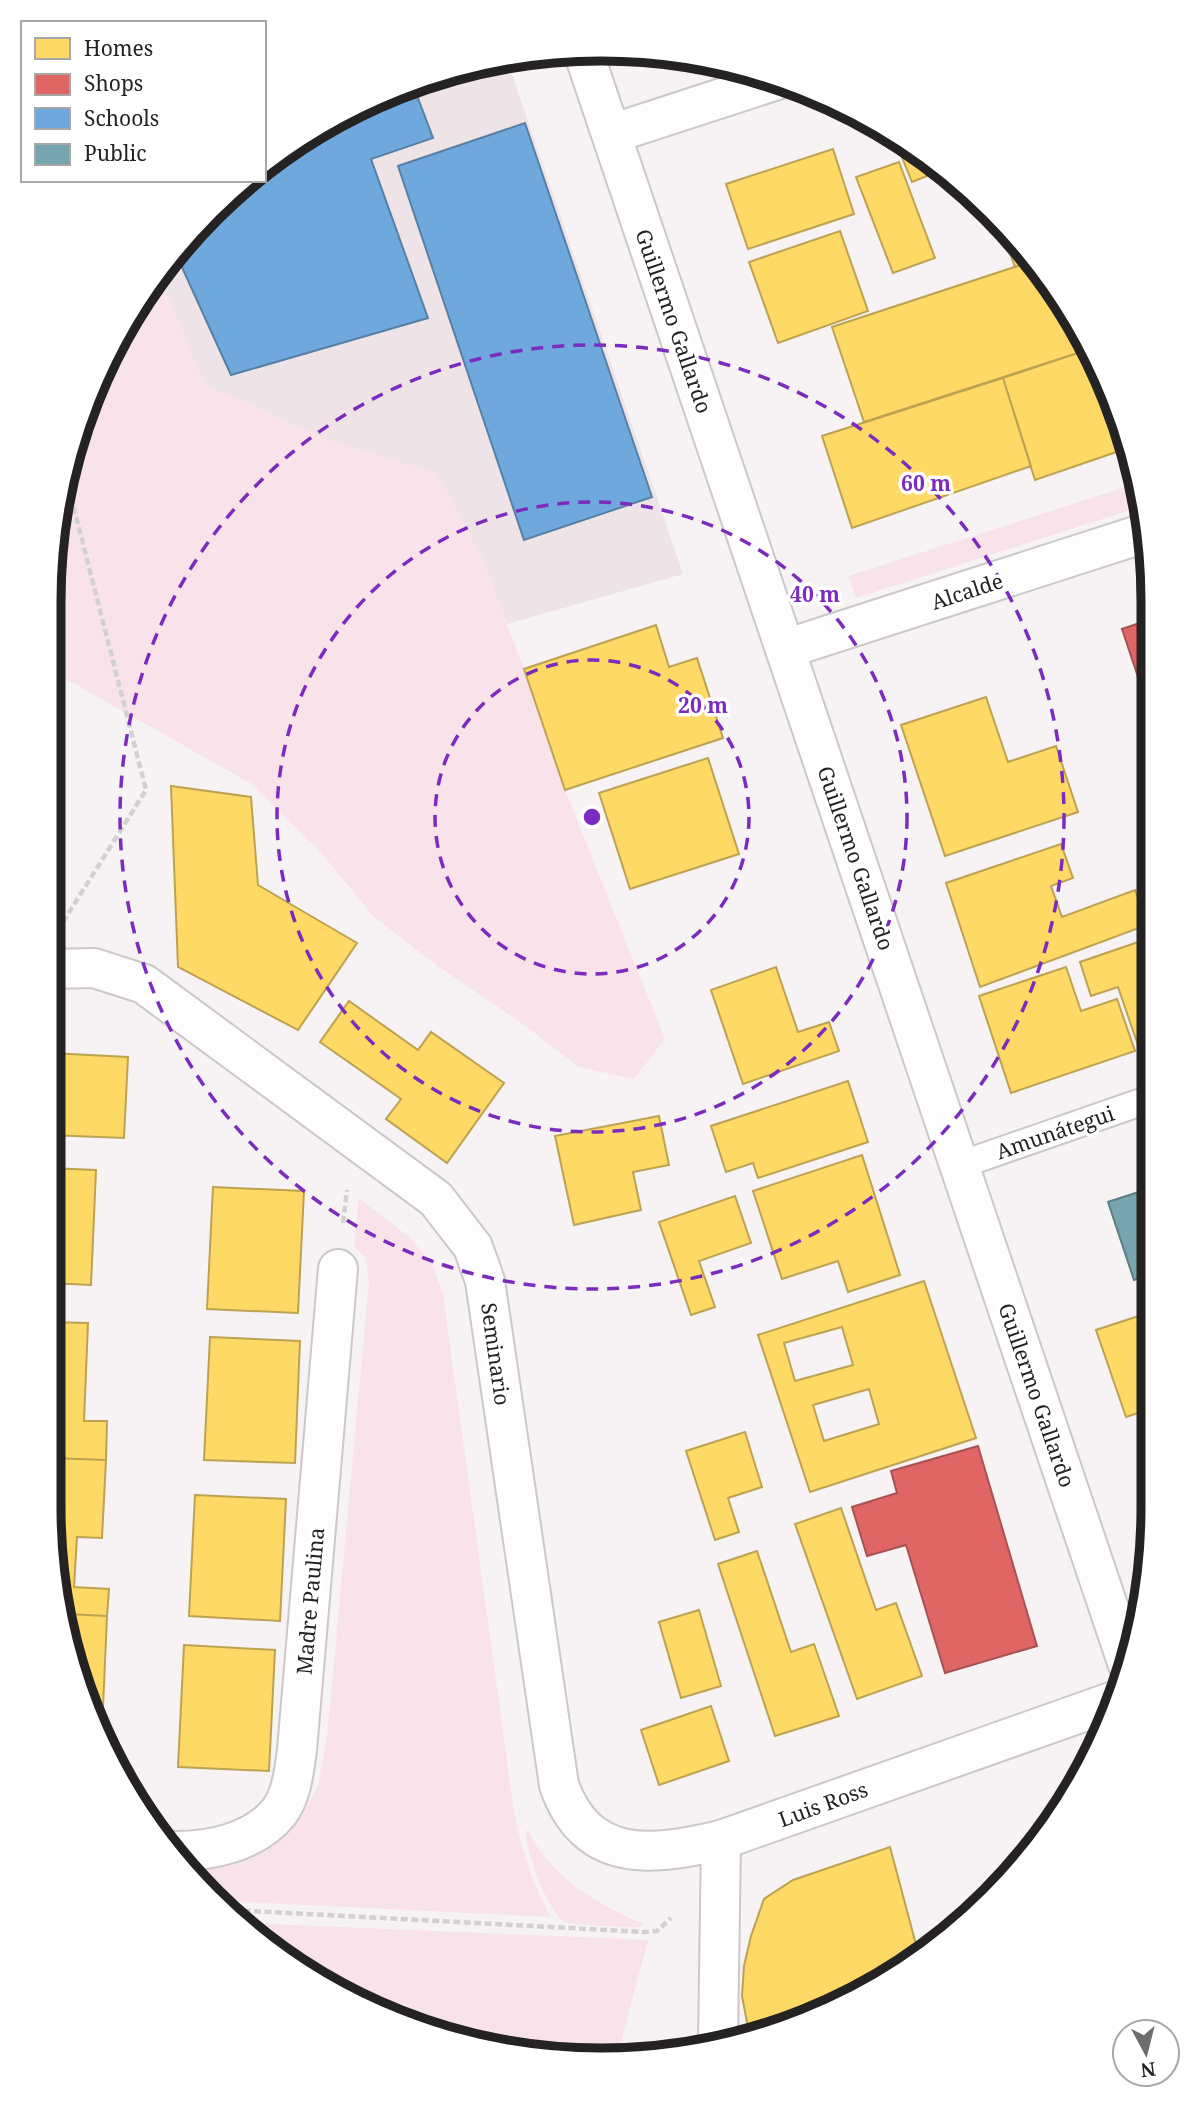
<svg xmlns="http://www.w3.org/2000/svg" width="1202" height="2109" font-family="'Noto Serif',serif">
<rect width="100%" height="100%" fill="#f7f2f4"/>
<!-- built -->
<path fill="#eee3e6" d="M 507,60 L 683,574 L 507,624 L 481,556 L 436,473 L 328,440 L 204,384 L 159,275 L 186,237 L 247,180 L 264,180 L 265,163 L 357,106 L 459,68 Z"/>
<!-- green -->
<path fill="#f9e3eb" d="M 159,275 L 204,384 L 328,440 L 436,473 L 481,556 L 524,669 L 565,790 L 665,1039 L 634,1079 L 579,1067 L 516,1019 L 436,965 L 373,916 L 318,849 L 250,783 L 50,670 L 50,565 L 78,424 L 123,325 Z
M 1138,483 L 1143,506 L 856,598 L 849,576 Z
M 359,1198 L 408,1236 L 432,1263 L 443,1294 L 514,1812 C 522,1851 531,1882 551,1917 L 224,1901 L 184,1863 L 243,1855 L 276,1843 L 301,1818 L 318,1786 L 327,1738 L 369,1282 L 366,1258 L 354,1247 Z
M 527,1829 C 551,1877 595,1903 643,1924 L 641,1927 C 629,1928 573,1925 565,1922 C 549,1915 522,1844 527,1829 Z
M 247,1923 L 648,1940 L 617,2057 L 458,2041 L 294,1967 Z"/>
<!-- homes -->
<path fill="#ffd966" stroke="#bda252" stroke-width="2" fill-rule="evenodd" d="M 893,135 L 940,171 L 912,182 Z
M 833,149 L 854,214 L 748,249 L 726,184 Z
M 899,162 L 935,258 L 893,273 L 856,177 Z
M 998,219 L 1033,261 L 1015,267 Z
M 840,231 L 868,311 L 778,343 L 749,262 Z
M 1033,261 L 1060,295 L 1087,350 L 864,422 L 832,327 Z
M 1087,350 L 1116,407 L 1128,448 L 1035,480 L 1003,378 Z
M 1003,378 L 1031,466 L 852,528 L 822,436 Z
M 656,625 L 669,667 L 697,658 L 723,738 L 565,790 L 524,669 Z
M 986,697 L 1008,762 L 1056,746 L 1078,812 L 945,856 L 901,725 Z
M 708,758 L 739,854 L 630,889 L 599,793 Z
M 171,786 L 251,797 L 258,885 L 357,943 L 298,1030 L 178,967 Z
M 1061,844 L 1073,878 L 1051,886 L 1062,917 L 1135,890 L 1147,925 L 980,987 L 946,883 Z
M 1150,938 L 1150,1047 L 1140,1051 L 1118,987 L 1091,996 L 1080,962 Z
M 776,967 L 798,1032 L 829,1022 L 839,1051 L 743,1084 L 711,990 Z
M 1066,967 L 1081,1011 L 1117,999 L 1135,1051 L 1011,1093 L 979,996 Z
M 349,1001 L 418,1050 L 431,1032 L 504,1083 L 447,1163 L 386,1119 L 401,1099 L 320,1042 Z
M 50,1053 L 128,1057 L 124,1138 L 49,1135 Z
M 848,1081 L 868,1142 L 758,1178 L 753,1163 L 726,1172 L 711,1126 Z
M 659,1116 L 669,1165 L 633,1172 L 641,1210 L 574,1225 L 555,1136 Z
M 862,1155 L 900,1275 L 848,1292 L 838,1261 L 782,1279 L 753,1191 Z
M 49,1168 L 96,1170 L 91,1285 L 49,1283 Z
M 213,1187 L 304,1191 L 298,1313 L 207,1309 Z
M 735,1196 L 751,1243 L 699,1261 L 715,1307 L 691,1315 L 659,1222 Z
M 924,1281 L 976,1438 L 810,1492 L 758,1335 ZM 842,1327 L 853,1365 L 795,1381 L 784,1343 ZM 869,1389 L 879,1424 L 824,1441 L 813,1405 Z
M 1151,1312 L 1151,1409 L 1126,1417 L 1096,1330 Z
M 49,1322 L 88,1323 L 84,1421 L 107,1421 L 106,1460 L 49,1458 Z
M 210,1337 L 300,1341 L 295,1463 L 204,1460 Z
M 745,1432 L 762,1487 L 728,1498 L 739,1532 L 715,1540 L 686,1451 Z
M 49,1458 L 106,1460 L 102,1538 L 77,1537 L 74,1587 L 109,1589 L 107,1616 L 66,1614 L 49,1508 Z
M 195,1495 L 286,1499 L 280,1621 L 189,1616 Z
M 841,1508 L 876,1610 L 896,1603 L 922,1676 L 857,1699 L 795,1524 Z
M 757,1551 L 791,1652 L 814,1644 L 839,1716 L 775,1736 L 718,1564 Z
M 699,1610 L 721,1686 L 681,1698 L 659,1622 Z
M 66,1614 L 107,1616 L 102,1730 L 78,1685 Z
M 184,1645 L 275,1650 L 269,1771 L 178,1767 Z
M 711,1706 L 729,1761 L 659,1785 L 641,1730 Z
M 890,1847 L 918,1952 L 812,2018 L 749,2033 L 742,1996 L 744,1966 L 751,1936 L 764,1899 L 793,1880 Z"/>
<!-- shops -->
<path fill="#e06666" stroke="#a85252" stroke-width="2" d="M 1149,620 L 1149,710 L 1122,629 Z
M 978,1446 L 1037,1646 L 945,1673 L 906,1545 L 867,1556 L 852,1507 L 897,1493 L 891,1471 Z"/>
<!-- schools -->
<path fill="#6fa8dc" stroke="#5880a4" stroke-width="2" d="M 413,85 L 433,138 L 371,159 L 428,318 L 231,375 L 175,252 L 186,237 L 247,180 L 264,180 L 265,163 L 357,106 Z
M 525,123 L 652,497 L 524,540 L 398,166 Z"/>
<!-- public -->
<path fill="#76a5af" stroke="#5d7e85" stroke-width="2" d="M 1151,1188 L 1151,1275 L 1134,1280 L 1108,1202 Z"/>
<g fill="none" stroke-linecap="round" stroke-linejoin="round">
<defs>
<path id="lane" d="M 960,1165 L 1150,1099"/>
<path id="street" d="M 785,649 L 1148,532
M 171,1851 C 208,1852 254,1843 279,1812 C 292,1795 294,1771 297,1750 L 338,1269
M 718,2040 L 721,1840"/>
<path id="secondary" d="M 583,51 L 1128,1665
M 611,134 L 780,79
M 50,969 L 94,968 L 144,984 L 436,1199 L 473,1247 L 485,1281 L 559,1785 C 587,1865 653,1856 721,1840 L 1114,1701"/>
</defs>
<!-- lane casing -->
<use href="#lane" stroke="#ccc8ca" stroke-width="30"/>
<!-- street casing -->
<use href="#street" stroke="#ccc8ca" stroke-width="42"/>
<!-- secondary casing -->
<use href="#secondary" stroke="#ccc8ca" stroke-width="42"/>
<!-- path -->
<path stroke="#d2d1d1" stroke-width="4.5" stroke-dasharray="7 3.5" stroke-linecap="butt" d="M 63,922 L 146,790 L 67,481
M 343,1223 L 347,1190
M 233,1910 L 644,1932 L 657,1931 L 671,1918"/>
<!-- lane -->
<use href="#lane" stroke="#fefdfd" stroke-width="26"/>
<!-- street -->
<use href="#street" stroke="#fefdfd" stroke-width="38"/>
<!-- secondary -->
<use href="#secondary" stroke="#fefdfd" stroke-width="38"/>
</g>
<!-- distance rings -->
<g fill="none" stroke="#7b2cbf" stroke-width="3.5" stroke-dasharray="12 9">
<circle cx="592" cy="817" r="157"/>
<circle cx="592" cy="817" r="315"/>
<circle cx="592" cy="817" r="472"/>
</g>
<g text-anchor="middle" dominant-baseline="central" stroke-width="7" stroke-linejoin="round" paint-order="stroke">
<!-- street labels -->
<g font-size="21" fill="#242223" stroke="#fff">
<text transform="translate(674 321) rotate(71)">Guillermo Gallardo</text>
<text transform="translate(967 591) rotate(-18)">Alcalde</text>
<text transform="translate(856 858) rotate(71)">Guillermo Gallardo</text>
<text transform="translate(1055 1132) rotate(-19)">Amunátegui</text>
<text transform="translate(496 1354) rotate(82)">Seminario</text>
<text transform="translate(1037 1395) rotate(71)">Guillermo Gallardo</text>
<text transform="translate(310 1601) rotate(-85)">Madre Paulina</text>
<text transform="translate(823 1804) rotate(-20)">Luis Ross</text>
</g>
</g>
<!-- crop -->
<path d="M0 0H1202V2109H0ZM601 61H601A540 540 0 0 1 1141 601V1508A540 540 0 0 1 601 2048H601A540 540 0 0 1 61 1508V601A540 540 0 0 1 601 61Z" fill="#fff" fill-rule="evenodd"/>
<path fill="none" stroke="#242223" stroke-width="9" d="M601 61H601A540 540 0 0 1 1141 601V1508A540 540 0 0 1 601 2048H601A540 540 0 0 1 61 1508V601A540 540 0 0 1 601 61Z"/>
<circle cx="592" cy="817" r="10" fill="#7b2cbf" stroke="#fff" stroke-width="3.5"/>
<g font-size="21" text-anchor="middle" font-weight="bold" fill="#7b2cbf" stroke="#fff" stroke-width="7" stroke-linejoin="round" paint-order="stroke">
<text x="926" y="491">60 m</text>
<text x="815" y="602">40 m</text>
<text x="703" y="713">20 m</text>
</g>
<!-- legend -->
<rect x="21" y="21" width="245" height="161" fill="#ffffff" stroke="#a7a7a7" stroke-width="2"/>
<rect x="35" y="38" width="35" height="21" fill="#ffd966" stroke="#a7a7a7" stroke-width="2"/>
<text x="84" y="56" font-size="21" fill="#242223">Homes</text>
<rect x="35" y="74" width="35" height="21" fill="#e06666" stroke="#a7a7a7" stroke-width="2"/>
<text x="84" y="91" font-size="21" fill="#242223">Shops</text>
<rect x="35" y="108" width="35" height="21" fill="#6fa8dc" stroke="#a7a7a7" stroke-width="2"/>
<text x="84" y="126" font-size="21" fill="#242223">Schools</text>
<rect x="35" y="144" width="35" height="21" fill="#76a5af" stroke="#a7a7a7" stroke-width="2"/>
<text x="84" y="161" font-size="21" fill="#242223">Public</text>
<!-- north arrow -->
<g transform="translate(1146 2053) rotate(173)"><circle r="33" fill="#ffffff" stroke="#a7a7a7" stroke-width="2"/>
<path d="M0-5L12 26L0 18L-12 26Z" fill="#6e6b6c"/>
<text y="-10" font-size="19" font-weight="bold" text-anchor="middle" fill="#242223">N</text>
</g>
</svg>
